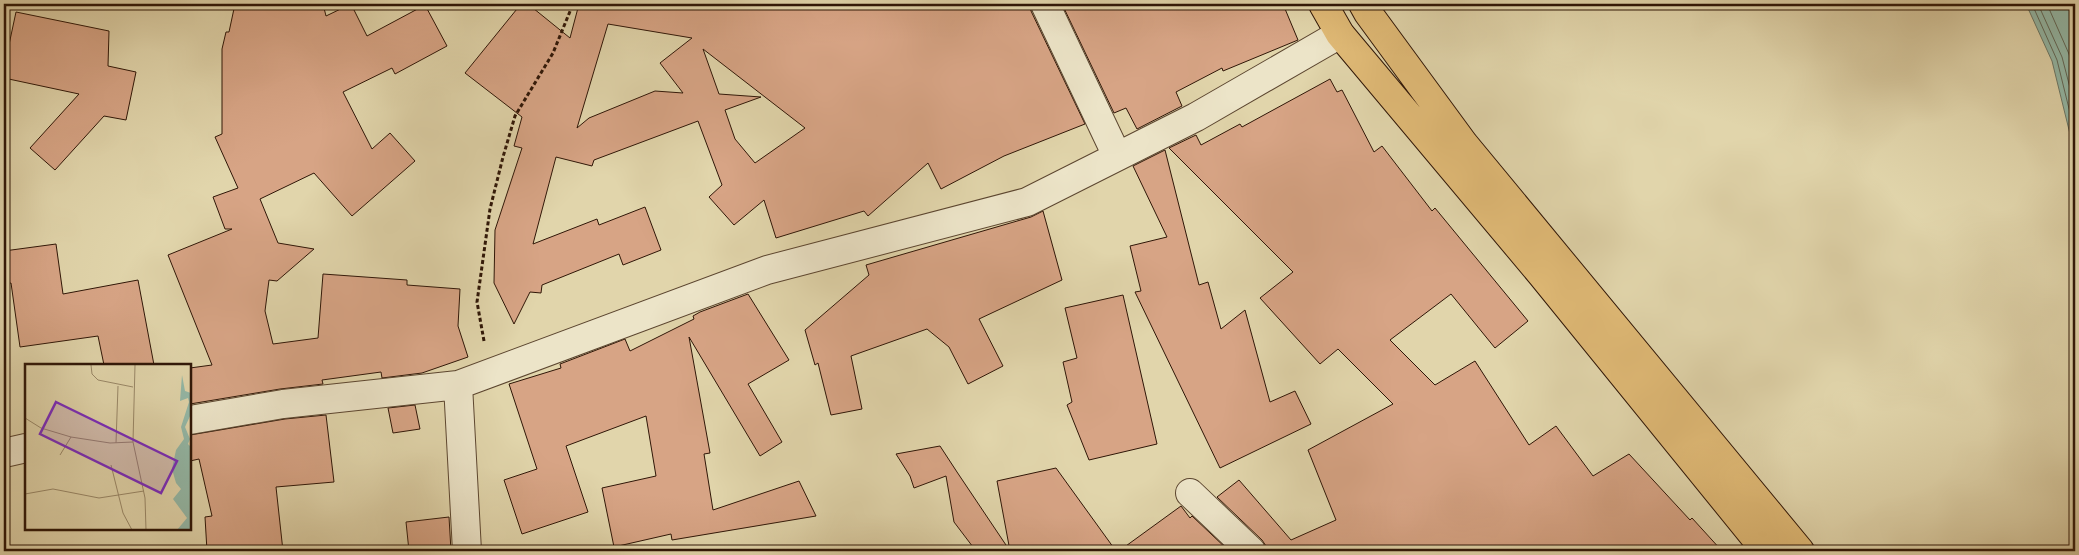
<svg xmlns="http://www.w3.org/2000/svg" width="2079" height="555" font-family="'IM FELL English',serif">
<rect width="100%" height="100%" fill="#e1d5ab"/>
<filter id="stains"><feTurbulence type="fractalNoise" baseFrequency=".004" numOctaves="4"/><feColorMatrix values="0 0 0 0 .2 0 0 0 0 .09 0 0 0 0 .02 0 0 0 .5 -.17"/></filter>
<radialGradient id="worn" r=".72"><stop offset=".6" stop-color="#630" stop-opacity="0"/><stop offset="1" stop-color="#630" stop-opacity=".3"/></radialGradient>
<!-- water -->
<path fill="#94b9a8" stroke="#6c7868" d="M 2026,4 L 2075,4 L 2075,145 L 2072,142 L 2052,61 Z"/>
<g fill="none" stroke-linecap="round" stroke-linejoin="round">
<!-- shore -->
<path stroke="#626858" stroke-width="1" d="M 2032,4 L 2057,60 L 2075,133
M 2038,4 L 2062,57 L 2075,107
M 2047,4 L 2069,54 L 2075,77"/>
</g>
<!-- building -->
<path fill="#d7a485" stroke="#2f1607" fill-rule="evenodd" d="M 235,4 L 323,4 L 326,16 L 351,4 L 367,36 L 425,5 L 447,46 L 395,74 L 392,68 L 343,92 L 372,149 L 390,133 L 415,161 L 352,216 L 314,173 L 260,199 L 278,243 L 314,249 L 277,281 L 269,280 L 265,311 L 273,344 L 318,338 L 323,274 L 407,280 L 407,285 L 460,289 L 458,326 L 468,357 L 422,373 L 382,378 L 381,372 L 322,380 L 323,384 L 280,389 L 190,404 L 190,368 L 212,365 L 168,255 L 232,229 L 225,229 L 213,197 L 238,188 L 215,137 L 222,134 L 222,49 L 226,32 L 229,32 Z
M 521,4 L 528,4 L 570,38 L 579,4 L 1030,4 L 1031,11 L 1085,124 L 1004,156 L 941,189 L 928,163 L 868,216 L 864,211 L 776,238 L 764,200 L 734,225 L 709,197 L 722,185 L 698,121 L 594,160 L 592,166 L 556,157 L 533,244 L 597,219 L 599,225 L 645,207 L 661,250 L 623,265 L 619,254 L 542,285 L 541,293 L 530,292 L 514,324 L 494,283 L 495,230 L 522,148 L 514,146 L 522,117 L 465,73 ZM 608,24 L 692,38 L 660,63 L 683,93 L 655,91 L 589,118 L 577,128 ZM 703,49 L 805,128 L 755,163 L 735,139 L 725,110 L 761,97 L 719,94 Z
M 1062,4 L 1283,4 L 1298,40 L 1223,71 L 1222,68 L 1176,92 L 1182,106 L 1137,129 L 1126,108 L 1114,113 Z
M 16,12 L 109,31 L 108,66 L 136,72 L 126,120 L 104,116 L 55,170 L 30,148 L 79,94 L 4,78 L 4,68 Z
M 1330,79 L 1337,92 L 1342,90 L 1374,152 L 1382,146 L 1432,211 L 1435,208 L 1528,321 L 1495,348 L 1451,294 L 1390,340 L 1435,385 L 1475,361 L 1529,445 L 1556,426 L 1593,476 L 1629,454 L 1690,520 L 1692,518 L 1722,551 L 1266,551 L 1266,546 L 1262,540 L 1217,497 L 1239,480 L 1291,540 L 1336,520 L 1308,450 L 1393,404 L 1338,349 L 1320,364 L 1260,298 L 1293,272 L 1169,148 L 1196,135 L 1201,145 L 1240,124 L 1242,127 Z
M 1165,150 L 1199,285 L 1208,282 L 1221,329 L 1245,310 L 1270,402 L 1295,391 L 1311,424 L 1220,468 L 1135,292 L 1141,291 L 1130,246 L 1167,237 L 1133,166 Z
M 1043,211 L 1062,280 L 979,319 L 1003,366 L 968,384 L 949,347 L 927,329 L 851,356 L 862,409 L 831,415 L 818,363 L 815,365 L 805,330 L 869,275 L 866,265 L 1031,217 Z
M 56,244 L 63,294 L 138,280 L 154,365 L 104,365 L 98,336 L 20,347 L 11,283 L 4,284 L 4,251 Z
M 748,294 L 789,360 L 748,384 L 782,442 L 760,456 L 689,337 L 710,453 L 704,454 L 713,510 L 799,481 L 816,516 L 672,540 L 671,534 L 614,547 L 602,488 L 656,476 L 646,416 L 566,446 L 588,512 L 522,534 L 504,480 L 537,469 L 509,384 L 561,368 L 560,364 L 625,339 L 630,351 L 694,319 L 693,316 L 700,312 Z
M 1123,295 L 1157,444 L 1089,460 L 1067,405 L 1072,402 L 1063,362 L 1077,358 L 1065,308 Z
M 415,405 L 420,429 L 393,433 L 388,408 Z
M 326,415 L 334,482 L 276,487 L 283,551 L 207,551 L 205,517 L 212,516 L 199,459 L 190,461 L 190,435 L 285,419 Z
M 940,446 L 957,472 L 1010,551 L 976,551 L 954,522 L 946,476 L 914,488 L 910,476 L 896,454 Z
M 1056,468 L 1116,551 L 1010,551 L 997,481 Z
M 1181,506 L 1190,518 L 1192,516 L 1229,551 L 1119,551 Z
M 449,517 L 451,551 L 409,551 L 406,522 Z"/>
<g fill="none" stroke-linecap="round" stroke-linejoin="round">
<defs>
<path id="minor" d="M 1045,4 L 1117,156
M 458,385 L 467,551
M 190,420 L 283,404 L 458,385 L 767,270 L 1027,202 L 1196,117 L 1340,34
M 4,453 L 26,448
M 1190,493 L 1251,551"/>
<path id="trunk" d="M 1323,4 L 1340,34 L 1542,275 L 1766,551
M 1363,4 L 1368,13 L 1464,144 L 1800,551"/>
</defs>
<!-- minor casing -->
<use href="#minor" stroke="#5c4630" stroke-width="30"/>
<!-- trunk casing -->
<use href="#trunk" stroke="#2f1607" stroke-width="30"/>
<!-- path -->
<path stroke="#2f1607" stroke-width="3" stroke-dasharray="4 2.5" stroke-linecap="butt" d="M 484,341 L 477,302 L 490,209 L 503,157 L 515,116 L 553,53 L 573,4"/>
<!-- minor -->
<use href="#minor" stroke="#ece4c8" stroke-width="28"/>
<!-- trunk -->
<use href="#trunk" stroke="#e0ba76" stroke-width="28"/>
</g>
<!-- overview -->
<g transform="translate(25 364)">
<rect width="166" height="166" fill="#e1d5ab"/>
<path d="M 157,11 L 160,27 L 166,29 L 166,50 L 160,63 L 165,75 L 163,80 L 166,83 L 166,165 L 152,166 L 162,154 L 148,135 L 156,125 L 151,119 L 147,105 L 151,86 L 159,75 L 156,63 L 164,38 L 163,34 L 155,37 Z" fill="#94b9a8"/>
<path fill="none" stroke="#9a8969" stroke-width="1" d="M 66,1 L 67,10 L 73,16 L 108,23M 110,1 L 108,78 L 120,134 L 121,166M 0,54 L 16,64 L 46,73 L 85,79 L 108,78M 91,79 L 93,22M 35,91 L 46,73M 86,101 L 98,149 L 107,166M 0,130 L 28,125 L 74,134 L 119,127"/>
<path fill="#7b2cbf" fill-opacity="0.15" stroke="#7b2cbf" stroke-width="2.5" d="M 31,38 L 152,97 L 136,129 L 15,70 Z"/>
<rect width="166" height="166" fill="none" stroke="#2f1607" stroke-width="2.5"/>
</g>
<!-- margin -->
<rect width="2079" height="555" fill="none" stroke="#e1d5ab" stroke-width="20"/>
<rect x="5" y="5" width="2069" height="545" fill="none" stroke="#2f1607" stroke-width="2.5"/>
<rect x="10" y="10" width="2059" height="535" fill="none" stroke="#2f1607"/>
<rect width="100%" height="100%" filter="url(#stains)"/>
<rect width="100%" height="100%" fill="url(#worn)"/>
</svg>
